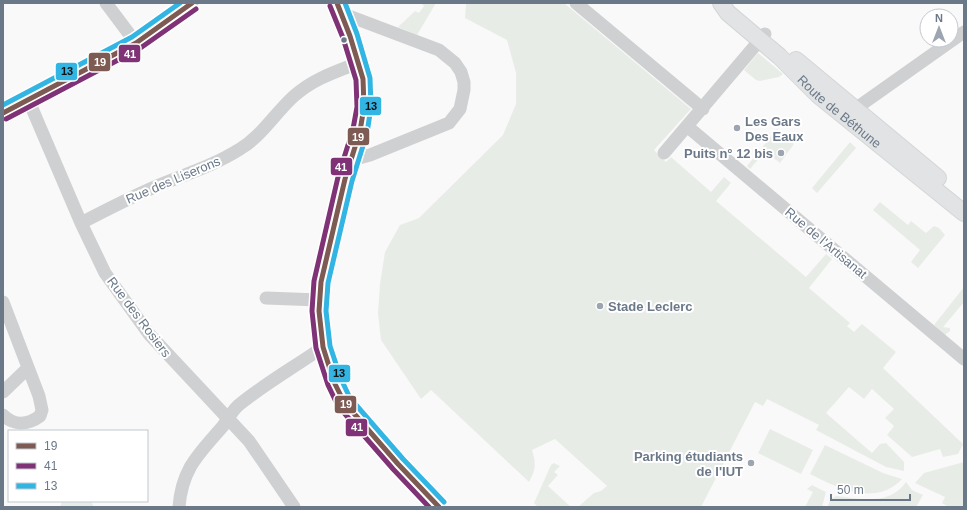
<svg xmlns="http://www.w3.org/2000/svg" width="967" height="510" font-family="Arial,sans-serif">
<rect width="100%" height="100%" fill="#f9f9f9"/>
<!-- green -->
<path fill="#e8ece7" d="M 421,3 L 436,3 L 417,35 L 398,27 L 415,11 L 419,13 L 424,6 Z
M 462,3 L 564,3 L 691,109 L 654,150 L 666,162 L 671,157 L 711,192 L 724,177 L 731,183 L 716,201 L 806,277 L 826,254 L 832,259 L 809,288 L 850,323 L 847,326 L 854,332 L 862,324 L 896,352 L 883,368 L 963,444 L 958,454 L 943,457 L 940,449 L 912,457 L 887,435 L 894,426 L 885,418 L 894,409 L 872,389 L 864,399 L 849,387 L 826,413 L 872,453 L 880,444 L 886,443 L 904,462 L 904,471 L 886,467 L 816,430 L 819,425 L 767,399 L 763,406 L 755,402 L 701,507 L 578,507 L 594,493 L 601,491 L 607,486 L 555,439 L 532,450 C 536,463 536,470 529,482 L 431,390 L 421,399 L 381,340 L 378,313 L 380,284 L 385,252 L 400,225 L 419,218 L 503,135 L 516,104 L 516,73 L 507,40 L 465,18 L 466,4 Z
M 758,53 L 783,74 L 779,77 L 760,81 L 756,80 L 744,70 Z
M 777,129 L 794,144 L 780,163 L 765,151 L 750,169 L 747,166 Z
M 850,142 L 856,148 L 817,193 L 812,188 Z
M 880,202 L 908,225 L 911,221 L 926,233 L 934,226 L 939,228 L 945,235 L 918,268 L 911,262 L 920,250 L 873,210 Z
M 964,287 L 964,302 L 943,327 L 950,328 L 950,331 L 945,335 L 934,325 Z
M 770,429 L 813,450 L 801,474 L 758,453 Z
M 825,445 L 883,473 L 902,479 C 876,507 837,488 810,474 Z
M 964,462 L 964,507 L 949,507 L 942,503 L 945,497 L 915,483 L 924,473 Z
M 554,463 L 560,466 L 554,472 L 558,475 L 548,486 L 571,507 L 538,507 L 534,503 L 551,465 Z
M 906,482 L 912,490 L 923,495 L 916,507 L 828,506 L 830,500 L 836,496 C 861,499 889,506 906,482 Z
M 812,485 L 826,492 L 822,507 L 805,507 L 813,492 L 807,489 Z
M 62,501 L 91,501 L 94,507 L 60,507 Z"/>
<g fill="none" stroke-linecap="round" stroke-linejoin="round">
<defs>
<g id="major">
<path id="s1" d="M 721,3 L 728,13 L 779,56 L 818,95 L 964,213"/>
<path d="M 796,60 L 938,178"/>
</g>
</defs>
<!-- major casing -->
<use href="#major" stroke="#d5d6d7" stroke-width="18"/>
<!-- minor -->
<path stroke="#cfd0d2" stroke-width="13" d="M 106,3 L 136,43
M 337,3 L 350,36 L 363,79 L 364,107 L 360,131 L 345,179 L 321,282 L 319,311 L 323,347 L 334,382 L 344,402 L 398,464 L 439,507
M 576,3 L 703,109
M 341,13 L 439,50 L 455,63 L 461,72 L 464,82 L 464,90 L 460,109 L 449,123 L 370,155 L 352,160
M 28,99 L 81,223 L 105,273 L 149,334 L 249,441 L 294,507
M 3,113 L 136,43 L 192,3
M 848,114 L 964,32
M 688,127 L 964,359
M 664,153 L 765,34
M 81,223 C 106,210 131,197 157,186 C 186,174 213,166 240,149 C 262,136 275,113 294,96 C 313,79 335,72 358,63
M 266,298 L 319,300
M 3,302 L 39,396 L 42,410 L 40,416 C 28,425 14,426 3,415
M 3,392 L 27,369
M 179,507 C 182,468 199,454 223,426 C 228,419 233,409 240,404 C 266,383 296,366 323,347"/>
<!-- major -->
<use href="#major" stroke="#e2e3e4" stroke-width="16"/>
<defs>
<path id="bus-1" d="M 337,3 L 350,36 L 363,79 L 364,107 L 360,131 L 345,179 L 321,282 L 319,311 L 323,347 L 334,382 L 344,402 L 398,464 L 439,507
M 3,113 L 136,43 L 192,3"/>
<path id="bus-2" d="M 330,6 L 343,38 L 356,80 L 357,107 L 353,129 L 338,177 L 314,281 L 312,311 L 316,348 L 328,385 L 338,406 L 393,469 L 429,507
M 6,119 L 139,49 L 196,9"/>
<path id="bus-3" d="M 345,3 L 357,34 L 370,78 L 371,107 L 367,133 L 352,181 L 328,283 L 326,311 L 330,346 L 341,379 L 350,398 L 403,459 L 444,502
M 3,105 L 132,37 L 180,3"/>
</defs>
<!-- bus-1 casing -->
<use href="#bus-1" stroke="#fff" stroke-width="8"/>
<!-- bus-2 casing -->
<use href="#bus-2" stroke="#fff" stroke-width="8"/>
<!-- bus-3 casing -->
<use href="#bus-3" stroke="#fff" stroke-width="8"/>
<!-- bus-1 -->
<use href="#bus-1" stroke="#7d5a52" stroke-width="5"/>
<!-- bus-2 -->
<use href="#bus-2" stroke="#7f3376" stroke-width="5"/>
<!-- bus-3 -->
<use href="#bus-3" stroke="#33b5e3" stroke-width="5"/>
</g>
<!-- markers -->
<circle fill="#6a7888" stroke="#fff" stroke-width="1.5" cx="344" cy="40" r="3.5"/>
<g fill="#9ca5b0" stroke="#fff" stroke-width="1.5">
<circle cx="737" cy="128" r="4"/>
<circle cx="781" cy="153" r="4"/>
<circle cx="600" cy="306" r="4"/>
<circle cx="751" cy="463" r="4"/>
</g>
<g text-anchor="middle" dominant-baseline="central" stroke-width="4" stroke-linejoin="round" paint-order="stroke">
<!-- street labels -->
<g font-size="13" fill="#6a7888" stroke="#fff">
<text stroke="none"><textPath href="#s1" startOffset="161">Route de Béthune</textPath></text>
<text transform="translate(173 180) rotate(-23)">Rue des Liserons</text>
<text transform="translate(826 243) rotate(40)">Rue de l'Artisanat</text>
<text transform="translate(139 317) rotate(53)">Rue des Rosiers</text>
</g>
<!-- poi labels -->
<g font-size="13" font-weight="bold" fill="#6a7888" stroke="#fff" text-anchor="start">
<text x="745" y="121">Les Gars<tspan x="745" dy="15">Des Eaux</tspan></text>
<text x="773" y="153" text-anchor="end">Puits n° 12 bis</text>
<text x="608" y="306">Stade Leclerc</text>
<text x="743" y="456" text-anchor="end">Parking étudiants<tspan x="743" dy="15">de l'IUT</tspan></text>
</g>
</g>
<g stroke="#fff" stroke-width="1.5">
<rect x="118" y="44" width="23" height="19" rx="4" fill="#7f3376"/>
<rect x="88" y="52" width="23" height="20" rx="4" fill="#7d5a52"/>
<rect x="55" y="62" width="23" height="19" rx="4" fill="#33b5e3"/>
<rect x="359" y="96" width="23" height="20" rx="4" fill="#33b5e3"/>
<rect x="347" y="127" width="23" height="19" rx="4" fill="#7d5a52"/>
<rect x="330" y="157" width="23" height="19" rx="4" fill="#7f3376"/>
<rect x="328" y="364" width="23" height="19" rx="4" fill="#33b5e3"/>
<rect x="334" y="395" width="23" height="19" rx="4" fill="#7d5a52"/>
<rect x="345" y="418" width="23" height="19" rx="4" fill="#7f3376"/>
</g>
<g font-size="11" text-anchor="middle" font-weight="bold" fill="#fff">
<text x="130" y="58">41</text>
<text x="100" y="66">19</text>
<text x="358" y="141">19</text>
<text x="341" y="171">41</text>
<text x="346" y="408">19</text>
<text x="357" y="431">41</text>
</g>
<g font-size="11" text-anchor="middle" font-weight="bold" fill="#111">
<text x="67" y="75">13</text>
<text x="371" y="110">13</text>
<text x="339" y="377">13</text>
</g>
<!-- border -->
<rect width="967" height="510" fill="none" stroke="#6a7888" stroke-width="8"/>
<!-- legend -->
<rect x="8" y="430" width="140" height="72" fill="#ffffff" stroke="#c3c9cf"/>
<rect x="16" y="443" width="20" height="6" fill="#7d5a52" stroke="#c3c9cf"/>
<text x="44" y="450" font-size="12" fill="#6a7888">19</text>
<rect x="16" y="463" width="20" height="6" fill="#7f3376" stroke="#c3c9cf"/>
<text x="44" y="470" font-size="12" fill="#6a7888">41</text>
<rect x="16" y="483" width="20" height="6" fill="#33b5e3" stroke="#c3c9cf"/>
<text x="44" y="490" font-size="12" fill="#6a7888">13</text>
<!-- north arrow -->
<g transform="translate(939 28)"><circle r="19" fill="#ffffff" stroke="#c3c9cf"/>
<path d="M0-3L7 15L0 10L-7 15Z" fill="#9ca5b0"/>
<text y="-6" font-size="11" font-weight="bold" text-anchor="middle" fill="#6a7888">N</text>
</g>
<!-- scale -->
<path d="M831 494v6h79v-6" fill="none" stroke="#6a7888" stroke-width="2"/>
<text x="837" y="494" font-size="12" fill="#6a7888" stroke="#ffffff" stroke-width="3" paint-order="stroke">50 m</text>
</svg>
